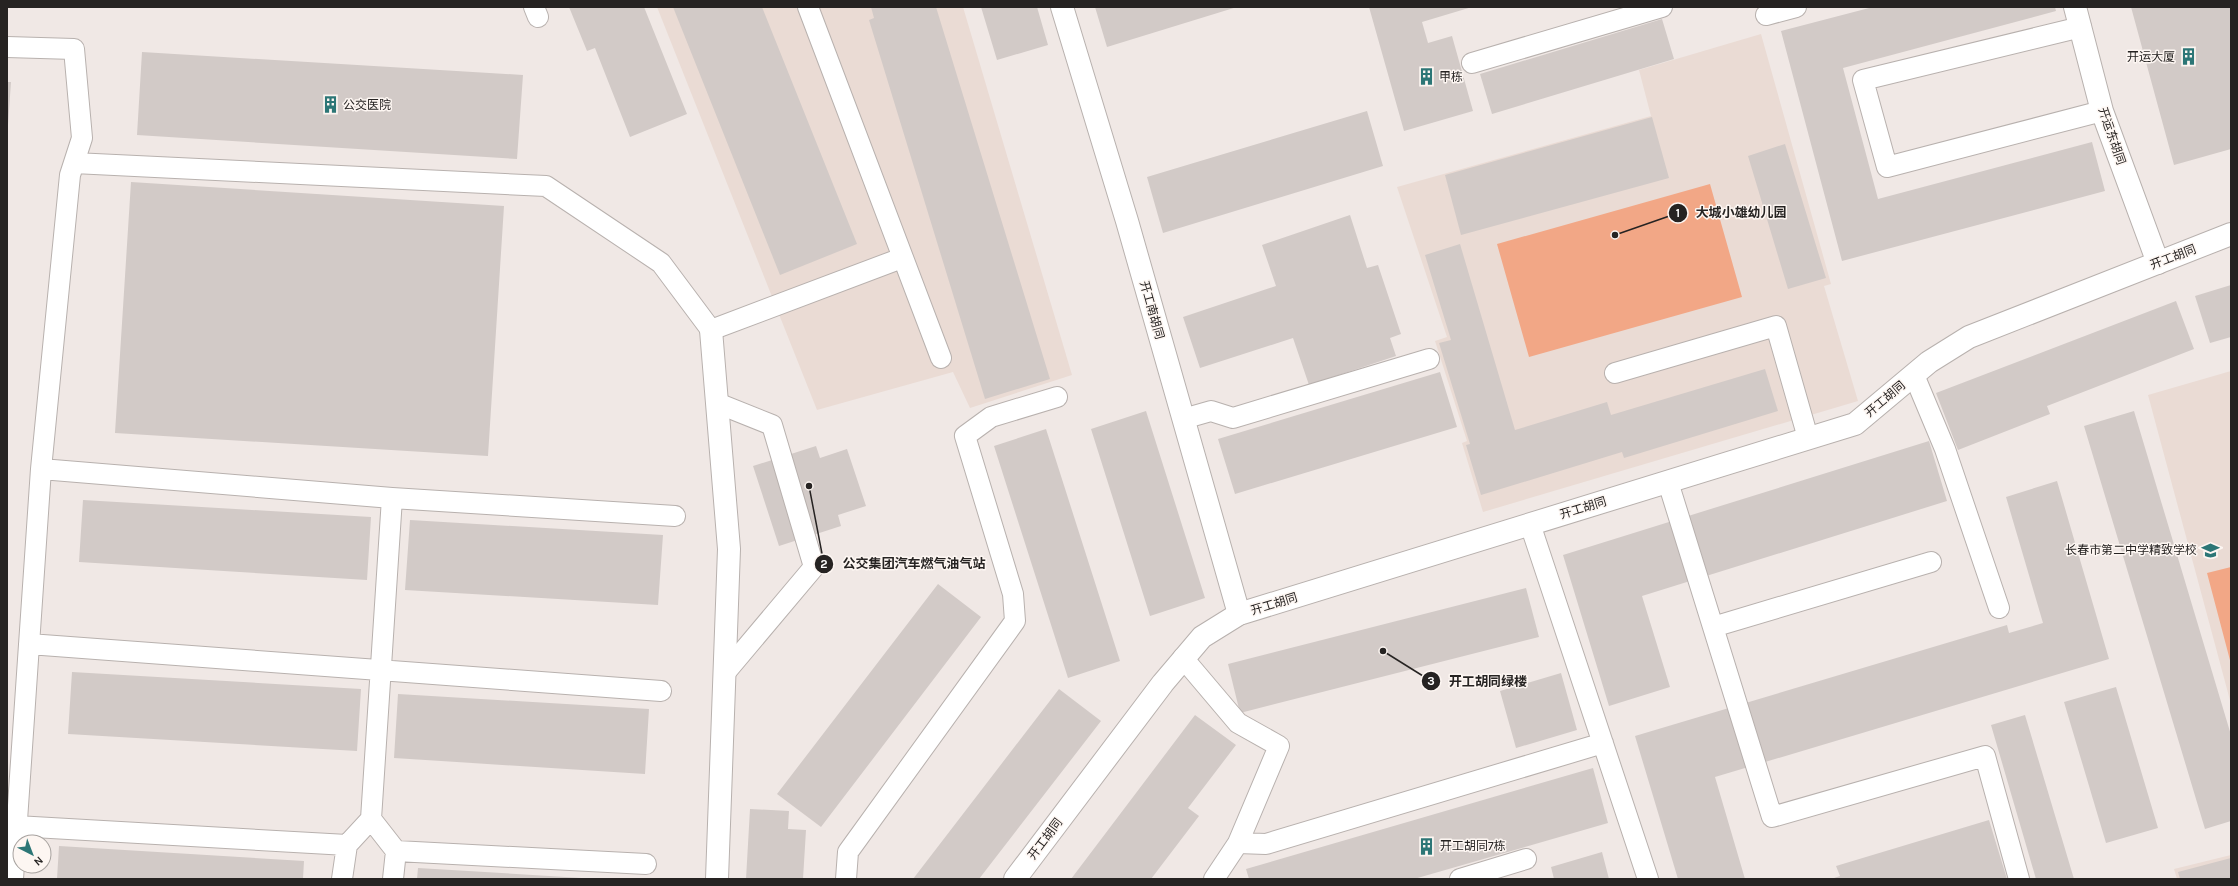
<svg xmlns="http://www.w3.org/2000/svg" width="2238" height="886" font-family="Karla,'Noto Sans SC',sans-serif">
<rect width="100%" height="100%" fill="#f0e8e5"/>
<!-- built -->
<path fill="#eadbd4" d="M 657,7 L 963,7 L 1072,375 L 970,408 L 953,372 L 817,410 Z
M 1761,34 L 1831,284 L 1824,286 L 1858,401 L 1483,512 L 1462,443 L 1467,441 L 1435,341 L 1447,337 L 1397,187 L 1651,116 L 1639,70 Z
M 2231,371 L 2231,704 L 2148,395 Z
M 2231,855 L 2231,879 L 2177,879 L 2174,869 Z"/>
<!-- green -->
<path fill="#f2a786" d="M 1710,184 L 1742,297 L 1529,357 L 1497,244 Z
M 2231,567 L 2231,664 L 2207,573 Z"/>
<!-- building -->
<path fill="#d2cac7" d="M 569,7 L 644,7 L 687,114 L 630,137 L 595,48 L 587,51 Z
M 673,7 L 762,7 L 857,244 L 780,275 Z
M 871,7 L 936,7 L 1050,379 L 985,399 L 869,20 L 874,18 Z
M 981,7 L 1037,7 L 1048,45 L 997,60 Z
M 1095,7 L 1237,7 L 1107,47 Z
M 1369,7 L 1472,7 L 1422,22 L 1428,43 L 1452,36 L 1473,111 L 1404,131 Z
M 1873,7 L 2055,7 L 2056,11 L 1843,68 L 1878,199 L 2092,142 L 2105,191 L 1842,261 L 1781,31 Z
M 2131,7 L 2231,7 L 2231,149 L 2174,165 Z
M 1662,19 L 1674,59 L 1492,114 L 1480,74 Z
M 142,52 L 523,75 L 517,159 L 137,135 Z
M 7,82 L 11,82 L 8,125 L 7,125 Z
M 1367,111 L 1383,166 L 1163,233 L 1147,177 Z
M 1652,117 L 1669,178 L 1461,235 L 1445,175 Z
M 1785,144 L 1826,278 L 1788,289 L 1748,156 Z
M 131,182 L 504,206 L 488,456 L 115,433 Z
M 1350,215 L 1367,268 L 1378,265 L 1401,334 L 1390,338 L 1396,356 L 1309,385 L 1293,338 L 1200,368 L 1183,317 L 1276,286 L 1262,245 Z
M 1460,244 L 1515,430 L 1607,402 L 1611,415 L 1765,369 L 1778,411 L 1624,458 L 1622,452 L 1481,495 L 1466,445 L 1470,444 L 1439,343 L 1451,340 L 1425,255 Z
M 2231,285 L 2231,337 L 2210,343 L 2195,296 Z
M 2176,301 L 2194,349 L 2047,406 L 2050,414 L 1958,450 L 1936,393 Z
M 1440,372 L 1457,427 L 1235,494 L 1218,439 Z
M 1146,411 L 1205,598 L 1150,616 L 1091,429 Z
M 2134,411 L 2231,735 L 2231,821 L 2205,829 L 2084,426 Z
M 1046,429 L 1120,661 L 1068,678 L 994,446 Z
M 1929,441 L 1947,501 L 1642,596 L 1670,687 L 1609,706 L 1563,555 Z
M 816,446 L 820,458 L 847,449 L 866,506 L 838,515 L 841,526 L 779,546 L 753,466 Z
M 2057,481 L 2109,659 L 1715,777 L 1745,879 L 1678,879 L 1635,736 L 2007,625 L 2009,633 L 2043,623 L 2006,497 Z
M 83,500 L 371,517 L 367,580 L 79,562 Z
M 410,520 L 663,535 L 658,605 L 405,590 Z
M 938,584 L 981,617 L 821,827 L 777,794 Z
M 1526,588 L 1539,637 L 1240,713 L 1228,664 Z
M 72,672 L 361,689 L 357,751 L 68,734 Z
M 1561,673 L 1577,730 L 1516,748 L 1500,691 Z
M 2116,687 L 2158,828 L 2106,843 L 2064,702 Z
M 1059,689 L 1101,721 L 979,879 L 913,879 Z
M 398,694 L 649,709 L 645,774 L 394,758 Z
M 1195,715 L 1236,745 L 1188,808 L 1199,816 L 1151,879 L 1071,879 Z
M 2025,715 L 2074,879 L 2036,879 L 1991,725 Z
M 1593,768 L 1608,823 L 1414,879 L 1249,879 L 1246,869 Z
M 750,809 L 789,811 L 788,829 L 806,830 L 803,879 L 746,879 Z
M 1989,820 L 2007,879 L 1831,879 L 1840,876 L 1836,866 Z
M 59,846 L 304,861 L 303,879 L 57,879 Z
M 1602,852 L 1609,879 L 1554,879 L 1551,867 Z
M 2231,858 L 2231,879 L 2180,879 L 2178,872 Z
M 418,868 L 582,878 L 582,879 L 417,879 Z"/>
<g fill="none" stroke-linecap="round" stroke-linejoin="round">
<defs>
<path id="service" d="M 534,7 L 538,17
M 808,7 L 941,358
M 1766,15 L 1796,7
M 2081,27 L 1863,80 L 1887,167 L 2102,111
M 7,47 L 74,49 L 82,138 L 70,175 L 41,469
M 1472,63 L 1662,7
M 74,163 L 546,186 L 661,263 L 711,330 L 902,258
M 1615,373 L 1776,326 L 1808,438
M 1914,375 L 1945,449 L 1999,608
M 717,403 L 772,425 L 814,567 L 724,674
M 1183,419 L 1211,411 L 1233,418 L 1429,359
M 1668,482 L 1772,817 L 1985,756 L 2019,879
M 392,498 L 371,819 L 396,851 L 393,879
M 1530,524 L 1648,879
M 1713,627 L 1931,562
M 29,644 L 661,691
M 1183,658 L 1238,723 L 1279,746 L 1238,843 L 1214,879
M 16,826 L 347,845
M 1238,843 L 1266,844 L 1603,743
M 396,851 L 646,864
M 13,879 L 41,469 L 392,498 L 675,516
M 342,879 L 347,845 L 371,819
M 846,879 L 848,852 L 1015,621 L 1013,594 L 965,436 L 991,417 L 1057,397
M 1460,879 L 1526,859"/>
<path id="minor" d="M 1062,7 L 1127,221 L 1239,614
M 2075,7 L 2102,111 L 2158,263
M 711,330 L 729,549 L 717,879"/>
<path id="tertiary" d="M 1015,879 L 1163,683 L 1202,637 L 1239,614 L 1855,424 L 1929,362 L 1969,337 L 2231,234"/>
</defs>
<!-- service casing -->
<use href="#service" stroke="#b8b1ae" stroke-width="22"/>
<!-- minor casing -->
<use href="#minor" stroke="#b8b1ae" stroke-width="24"/>
<!-- tertiary casing -->
<use href="#tertiary" stroke="#b8b1ae" stroke-width="24"/>
<!-- service -->
<use href="#service" stroke="#fff" stroke-width="20"/>
<!-- minor -->
<use href="#minor" stroke="#fff" stroke-width="22"/>
<!-- tertiary -->
<use href="#tertiary" stroke="#fff" stroke-width="22"/>
</g>
<!-- icons -->
<defs>
<symbol id="building-bare" viewBox="-9 -9 18 18"><path d="M-4-6H4V6H1V3H-1V6H-4ZM-2.5-4.3h1.7v1.8h-1.7ZM.8-4.3h1.7v1.8H.8ZM-2.5-1h1.7V.8h-1.7ZM.8-1h1.7V.8H.8Z" fill="#2c7676" stroke="#fdf6f2" stroke-width="2.5" paint-order="stroke"/></symbol>
<symbol id="school-bare" viewBox="-9 -9 18 18"><path d="M0-5L7-2L0 1L-7-2ZM-4 1L0 2.5L4 1V4Q0 6-4 4Z" fill="#2c7676" stroke="#fdf6f2" stroke-width="2.5" paint-order="stroke"/></symbol>
</defs>
<g fill-rule="evenodd">
<use href="#building-bare" x="2176" y="44" width="25" height="25"/>
<use href="#building-bare" x="1414" y="64" width="25" height="25"/>
<use href="#building-bare" x="318" y="92" width="25" height="25"/>
<use href="#school-bare" x="2198" y="538" width="25" height="25"/>
<use href="#building-bare" x="1414" y="834" width="25" height="25"/>
</g>
<g text-anchor="middle" dominant-baseline="central" stroke-width="3" stroke-linejoin="round" paint-order="stroke">
<!-- poi labels -->
<g font-size="12" fill="#262322" stroke="#fdf6f2" text-anchor="start">
<text x="2175" y="57" text-anchor="end">开运大厦</text>
<text x="1439" y="77">甲栋</text>
<text x="343" y="105">公交医院</text>
<text x="2197" y="550" text-anchor="end">长春市第二中学精致学校</text>
<text x="1440" y="846">开工胡同7栋</text>
</g>
<!-- street labels -->
<g font-size="12" fill="#262322" stroke="#fdf6f2">
<text transform="translate(2112 136) rotate(71)">开运东胡同</text>
<text transform="translate(2173 257) rotate(-21)">开工胡同</text>
<text transform="translate(1152 310) rotate(74)">开工南胡同</text>
<text transform="translate(1885 399) rotate(-40)">开工胡同</text>
<text transform="translate(1583 508) rotate(-17)">开工胡同</text>
<text transform="translate(1274 604) rotate(-17)">开工胡同</text>
<text transform="translate(1045 839) rotate(-53)">开工胡同</text>
</g>
</g>
<!-- callouts -->
<path fill="none" stroke="#262322" stroke-width="1.5" d="M1615 235L1678 213M809 486L824 564M1383 651L1431 681"/>
<g fill="#262322" stroke="#fdf6f2" stroke-width="1.5">
<circle cx="1615" cy="235" r="4"/>
<circle cx="809" cy="486" r="4"/>
<circle cx="1383" cy="651" r="4"/>
<circle cx="1678" cy="213" r="10"/>
<circle cx="824" cy="564" r="10"/>
<circle cx="1431" cy="681" r="10"/>
</g>
<g font-size="12" text-anchor="middle" font-weight="bold" fill="#fff">
<text x="1678" y="217">1</text>
<text x="824" y="568">2</text>
<text x="1431" y="685">3</text>
</g>
<g font-size="13" text-anchor="middle" font-weight="bold" fill="#262322" stroke="#fdf6f2" stroke-width="3" stroke-linejoin="round" paint-order="stroke">
<text x="1741" y="217">大城小雄幼儿园</text>
<text x="914" y="568">公交集团汽车燃气油气站</text>
<text x="1488" y="686">开工胡同绿楼</text>
</g>
<!-- border -->
<rect width="2238" height="886" fill="none" stroke="#262322" stroke-width="16"/>
<!-- north arrow -->
<g transform="translate(32 854) rotate(138)"><circle r="19" fill="#fdf6f2" stroke="#a7a29f"/>
<path d="M0-3L7 15L0 10L-7 15Z" fill="#2c7676"/>
<text y="-6" font-size="11" font-weight="bold" text-anchor="middle" fill="#262322">N</text>
</g>
</svg>
